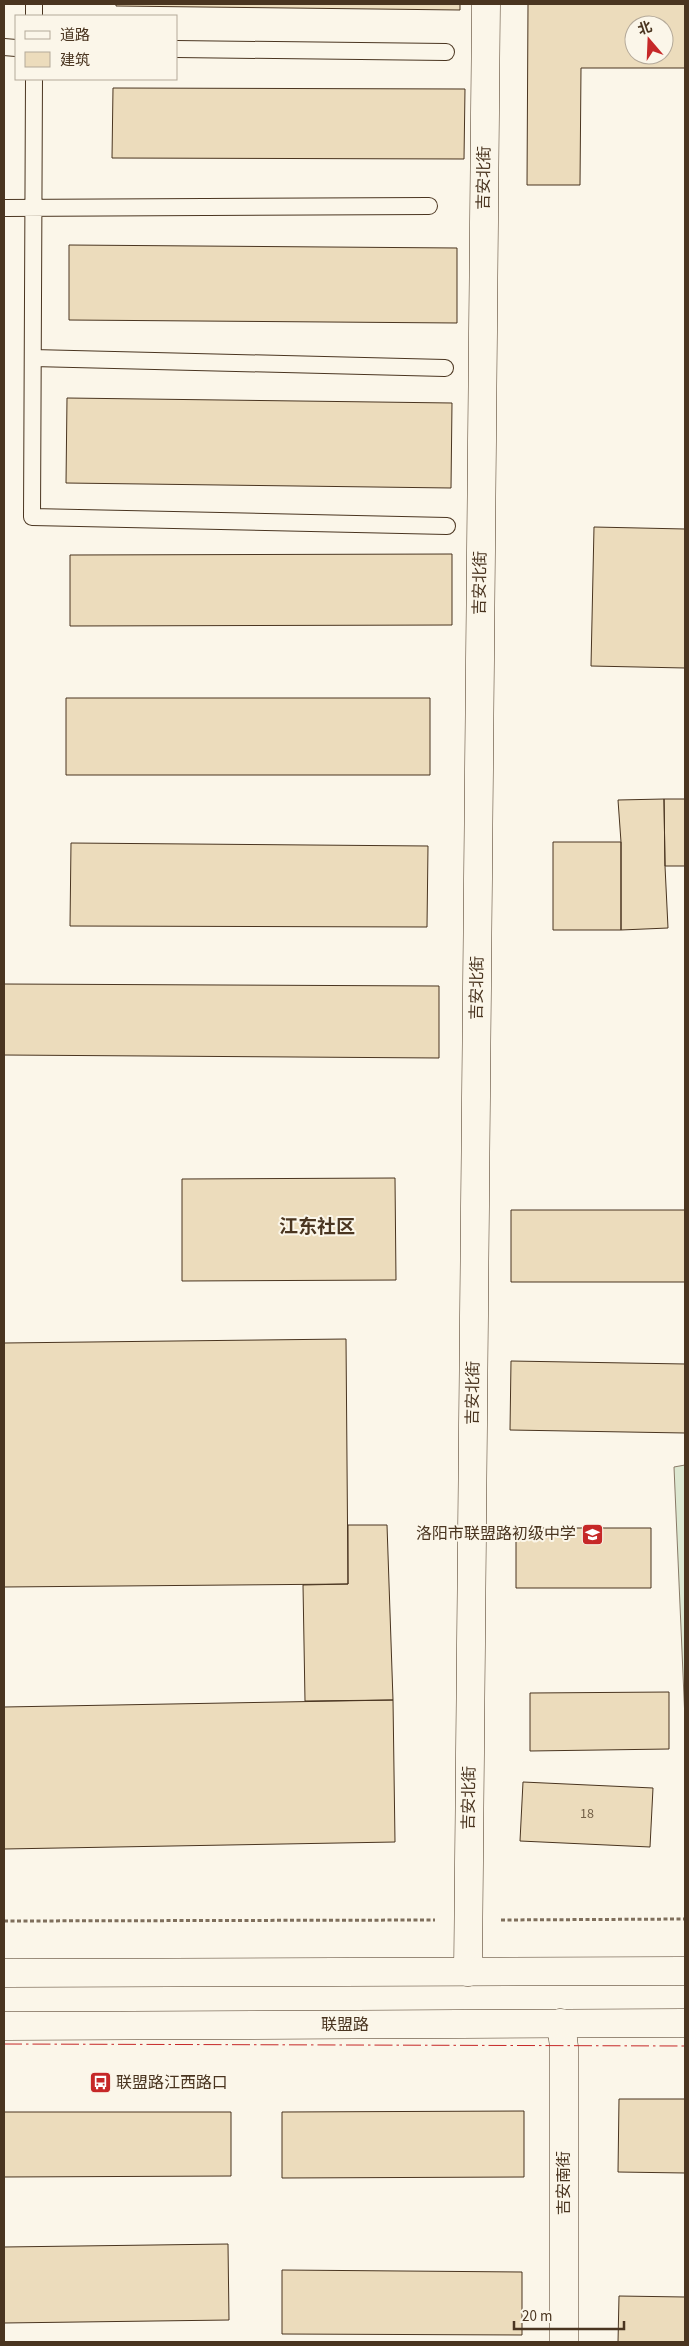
<svg xmlns="http://www.w3.org/2000/svg" width="689" height="2346" font-family="'Source Sans 3','Noto Sans SC',sans-serif">
<rect width="100%" height="100%" fill="#fbf6e9"/>
<!-- green -->
<path fill="#dce7d0" stroke="#887966" d="M 685,1465 L 685,1720 L 674,1467 Z"/>
<!-- building -->
<path fill="#ecdcbc" stroke="#4a3520" fill-rule="evenodd" d="M 116,4 L 460,4 L 460,10 L 116,6 Z
M 528,4 L 685,4 L 685,68 L 581,68 L 580,185 L 527,185 ZM 634,25 L 664,25 L 664,55 L 634,55 Z
M 113,88 L 465,89 L 464,159 L 112,158 Z
M 69,245 L 457,248 L 457,323 L 69,320 Z
M 67,398 L 452,403 L 451,488 L 66,483 Z
M 594,527 L 685,529 L 685,668 L 591,666 Z
M 452,554 L 452,625 L 70,626 L 70,555 Z
M 66,698 L 430,698 L 430,775 L 66,775 Z
M 664,799 L 665,866 L 668,928 L 621,930 L 621,842 L 618,800 Z
M 664,799 L 685,799 L 685,866 L 665,866 Z
M 553,842 L 621,842 L 621,930 L 553,930 Z
M 71,843 L 428,846 L 427,927 L 70,926 Z
M 4,984 L 439,986 L 439,1058 L 4,1055 Z
M 395,1178 L 396,1280 L 182,1281 L 182,1179 Z
M 511,1210 L 685,1210 L 685,1282 L 511,1282 Z
M 346,1339 L 348,1584 L 4,1587 L 4,1343 Z
M 511,1361 L 685,1364 L 685,1433 L 510,1430 Z
M 348,1525 L 387,1525 L 393,1700 L 305,1701 L 303,1585 L 348,1584 Z
M 516,1528 L 651,1528 L 651,1588 L 516,1588 Z
M 669,1692 L 669,1749 L 530,1751 L 530,1693 Z
M 393,1700 L 395,1842 L 4,1849 L 4,1707 Z
M 523,1782 L 653,1788 L 650,1847 L 520,1841 Z
M 619,2099 L 685,2099 L 685,2173 L 618,2172 Z
M 524,2111 L 524,2177 L 282,2178 L 282,2112 Z
M 4,2112 L 231,2112 L 231,2176 L 4,2177 Z
M 228,2244 L 229,2320 L 4,2323 L 4,2247 Z
M 282,2270 L 522,2272 L 522,2335 L 282,2334 Z
M 619,2296 L 685,2297 L 685,2342 L 618,2342 Z"/>
<g fill="none" stroke-linecap="round" stroke-linejoin="round">
<defs>
<path id="lane" d="M 34,16 L 34,4
M 4,47 L 16,48
M 176,49 L 446,52
M 34,79 L 32,517 L 447,526
M 4,208 L 429,206
M 33,358 L 445,368"/>
<path id="street" d="M 468,1972 L 486,4
M 561,2023 L 564,2047 L 564,2342"/>
<path id="secondary" d="M 4,1973 L 685,1971
M 4,2026 L 685,2023"/>
</defs>
<!-- lane casing -->
<use href="#lane" stroke="#4a3520" stroke-width="18"/>
<!-- street casing -->
<use href="#street" stroke="#4a3520" stroke-width="29"/>
<!-- secondary casing -->
<use href="#secondary" stroke="#4a3520" stroke-width="29"/>
<!-- path -->
<path stroke="#7f6f5c" stroke-width="3" stroke-dasharray="4 2.5" stroke-linecap="butt" d="M 501,1920 L 685,1919
M 4,1921 L 435,1920"/>
<!-- lane -->
<use href="#lane" stroke="#fbf6e9" stroke-width="16"/>
<!-- street -->
<use href="#street" stroke="#fbf6e9" stroke-width="28"/>
<!-- secondary -->
<use href="#secondary" stroke="#fbf6e9" stroke-width="28"/>
<!-- power -->
<path stroke="#c62828" stroke-width="1" stroke-dasharray="18 4 2.5 4" stroke-linecap="butt" d="M 4,2044 L 685,2046"/>
</g>
<!-- icons -->
<defs>
<symbol id="school-square" viewBox="-11 -11 22 22"><rect x="-9" y="-9" width="18" height="18" rx="4" fill="#c62828" stroke="#fbf6e9"/><path d="M0-5L7-2L0 1L-7-2ZM-4 1L0 2.5L4 1V4Q0 6-4 4Z" fill="#fff"/></symbol>
<symbol id="bus-square" viewBox="-11 -11 22 22"><rect x="-9" y="-9" width="18" height="18" rx="4" fill="#c62828" stroke="#fbf6e9"/><path d="M-5-6H5V4H4V6H2V4H-2V6H-4V4H-5ZM-3.5-4V0h7V-4ZM-3.5 1.2v1.5H-2V1.2ZM2 1.2v1.5H3.5V1.2Z" fill="#fff"/></symbol>
</defs>
<g fill-rule="evenodd">
<use href="#school-square" x="580" y="1522" width="25" height="25"/>
<use href="#bus-square" x="88" y="2070" width="25" height="25"/>
</g>
<g text-anchor="middle" dominant-baseline="central" stroke-width="4" stroke-linejoin="round" paint-order="stroke">
<!-- number labels -->
<g font-size="14" fill="#725f47">
<text x="587" y="1814">18</text>
</g>
<!-- street labels -->
<g font-size="16" fill="#4a3520" stroke="#fbf6e9">
<text transform="translate(484 178) rotate(-89)">吉安北街</text>
<text transform="translate(480 583) rotate(-89)">吉安北街</text>
<text transform="translate(477 988) rotate(-89)">吉安北街</text>
<text transform="translate(473 1393) rotate(-89)">吉安北街</text>
<text transform="translate(469 1798) rotate(-89)">吉安北街</text>
<text x="345" y="2025">联盟路</text>
<text transform="translate(564 2183) rotate(-90)">吉安南街</text>
</g>
<!-- poi labels -->
<g font-size="16" fill="#4a3520" stroke="#fbf6e9" text-anchor="end">
<text x="576" y="1534">洛阳市联盟路初级中学</text>
<text x="116" y="2083" text-anchor="start">联盟路江西路口</text>
</g>
<!-- quarter labels -->
<g font-size="19" font-weight="bold" fill="#4a3520" stroke="#fbf6e9">
<text x="317" y="1227">江东社区</text>
</g>
</g>
<!-- border -->
<rect width="689" height="2346" fill="none" stroke="#4a3520" stroke-width="10"/>
<!-- legend -->
<rect x="15" y="15" width="162" height="65" fill="#fbf6e9" stroke="#b4a999"/>
<rect x="25" y="31" width="25" height="8" fill="#fbf6e9" stroke="#b4a999"/>
<text x="60" y="40" font-size="15" fill="#4a3520">道路</text>
<rect x="25" y="52" width="25" height="15" fill="#ecdcbc" stroke="#b4a999"/>
<text x="60" y="65" font-size="15" fill="#4a3520">建筑</text>
<!-- north arrow -->
<g transform="translate(649 40) rotate(341)"><circle r="24" fill="#fbf6e9" stroke="#b4a999"/>
<path d="M0-4L9 19L0 12L-9 19Z" fill="#c62828"/>
<text y="-8" font-size="14" font-weight="bold" text-anchor="middle" fill="#4a3520">北</text>
</g>
<!-- scale -->
<path d="M514 2321v8h110v-8" fill="none" stroke="#4a3520" stroke-width="2.5"/>
<text x="522" y="2321" font-size="15" fill="#4a3520" stroke="#fbf6e9" stroke-width="4" paint-order="stroke">20 m</text>
</svg>
